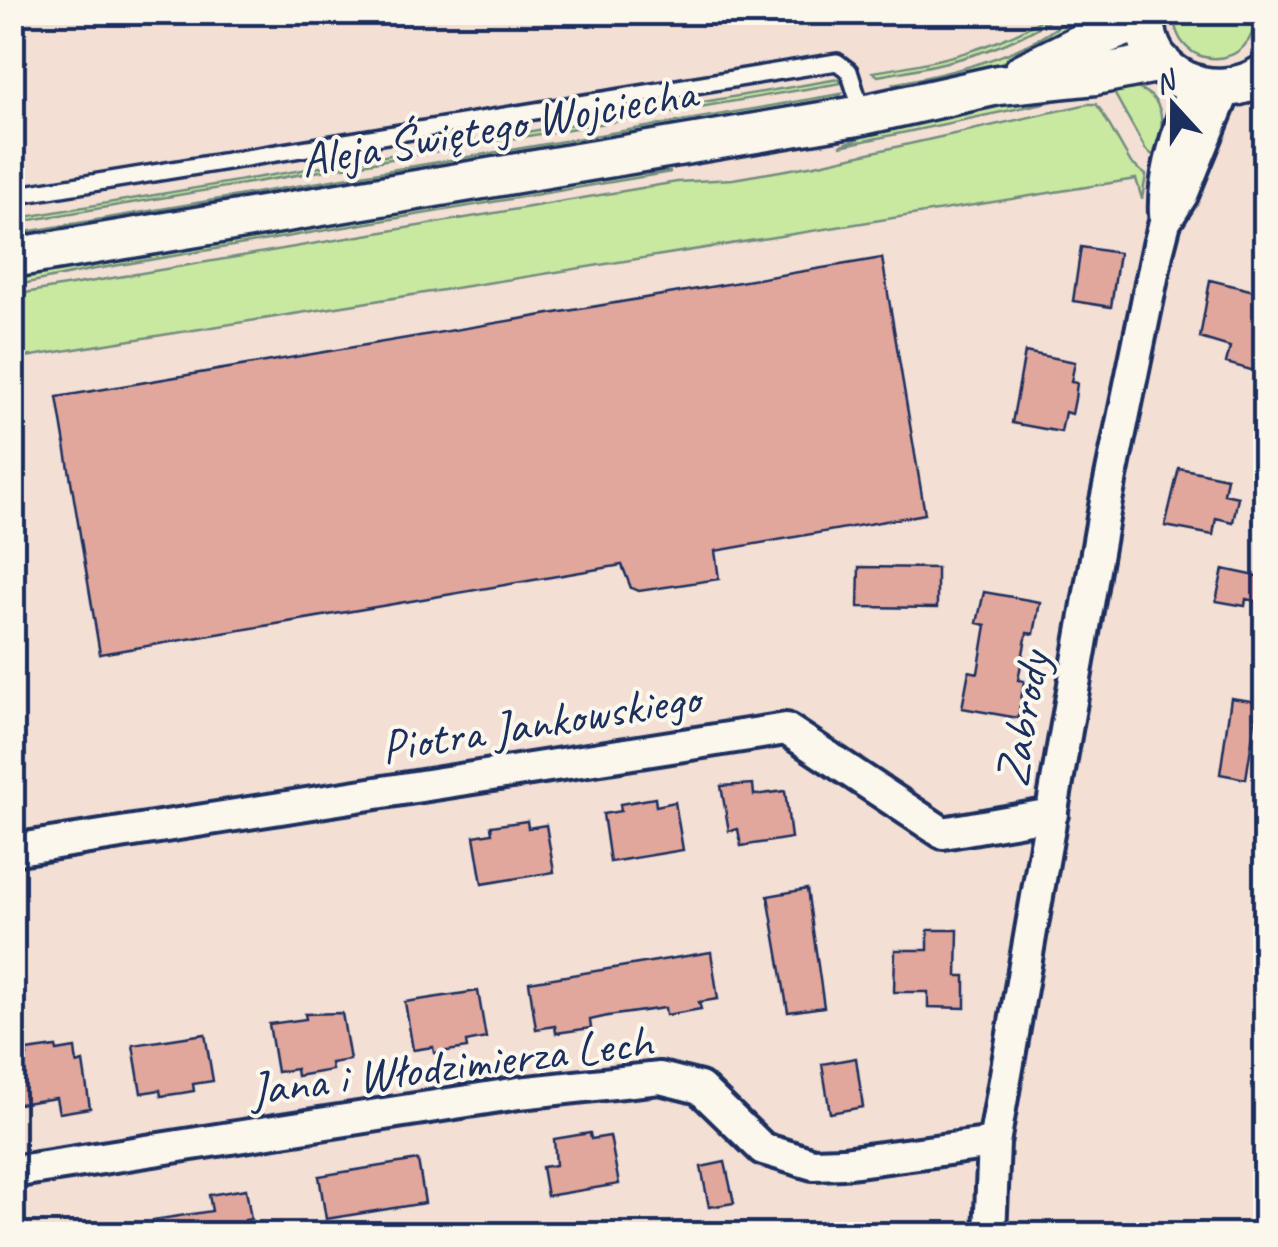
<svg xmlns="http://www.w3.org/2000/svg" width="1278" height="1247" font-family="Caveat,sans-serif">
<rect width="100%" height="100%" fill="#f3dfd4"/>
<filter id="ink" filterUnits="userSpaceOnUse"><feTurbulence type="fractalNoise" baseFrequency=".01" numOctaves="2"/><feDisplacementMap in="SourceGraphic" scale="20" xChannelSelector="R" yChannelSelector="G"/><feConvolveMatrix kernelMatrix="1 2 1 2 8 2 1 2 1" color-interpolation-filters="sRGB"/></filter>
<g filter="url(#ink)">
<!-- green -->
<path fill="#c9e8a0" stroke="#728c7f" stroke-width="2.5" d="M 1053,12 L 1059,13 C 1012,51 936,66 878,76 L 873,72 C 932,63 1003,48 1053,12 Z
M 1174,12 L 1255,13 C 1258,72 1173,75 1174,12 Z
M 1067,19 L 1071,32 C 1023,52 944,96 892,84 C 946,74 1026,56 1067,19 Z
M 839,79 L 841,83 L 13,223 L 13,219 Z
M 1108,82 C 1163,88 1167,108 1158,159 L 1146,150 Z
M 1089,86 L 1087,94 L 840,146 L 874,132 Z
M 841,94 L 834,101 L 13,240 L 13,234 Z
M 1088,104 L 1096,104 L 1100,109 L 1131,163 L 1146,175 L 1142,199 L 1136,179 L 13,359 L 13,297 L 30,292 L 677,182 L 733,179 L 815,165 Z
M 671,172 L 90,270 L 13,286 L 13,278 L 46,271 L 611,175 Z"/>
<!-- building -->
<path fill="#e1a79c" stroke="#1b2f5e" stroke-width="2.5" d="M 1081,247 L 1119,253 L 1111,307 L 1073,301 Z
M 882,258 L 925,514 L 715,551 L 719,579 L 639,591 L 631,588 L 622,565 L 100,654 L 57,397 Z
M 1210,280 L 1266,294 L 1266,345 L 1258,372 L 1226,363 L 1230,347 L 1200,338 Z
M 1025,352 L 1075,362 L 1071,382 L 1077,383 L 1075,399 L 1072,414 L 1065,412 L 1061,432 L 1012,423 Z
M 1179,468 L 1227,478 L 1224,494 L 1238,497 L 1233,522 L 1216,518 L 1213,535 L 1165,526 Z
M 859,567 L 937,568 L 937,608 L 858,607 Z
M 1223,569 L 1266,578 L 1266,603 L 1246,599 L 1245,606 L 1216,601 Z
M 984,592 L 1040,602 L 1034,634 L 1027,633 L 1018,680 L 1024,681 L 1018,718 L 962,708 L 969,671 L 978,673 L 986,625 L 977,623 Z
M 1231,698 L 1258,702 L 1246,779 L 1220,774 Z
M 753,784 L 754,795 L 785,791 L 791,838 L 741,846 L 738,829 L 729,831 L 721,786 Z
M 655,798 L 656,806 L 675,802 L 683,850 L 610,862 L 603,814 L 621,811 L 620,804 Z
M 527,821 L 528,828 L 546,825 L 554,872 L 482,884 L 474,836 L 492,833 L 491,826 Z
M 807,889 L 824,1007 L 788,1012 L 768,896 Z
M 928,930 L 958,930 L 957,976 L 965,976 L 965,1008 L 928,1007 L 928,992 L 894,992 L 895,950 L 928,950 Z
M 711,952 L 718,999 L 699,1002 L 701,1009 L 666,1015 L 665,1008 L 608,1016 L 590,1020 L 591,1028 L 556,1033 L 555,1026 L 536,1029 L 529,982 Z
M 478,991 L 486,1038 L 466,1042 L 467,1048 L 434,1053 L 433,1047 L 413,1050 L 405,1002 Z
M 342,1013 L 350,1060 L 331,1063 L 332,1070 L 297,1076 L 296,1069 L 277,1072 L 269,1024 L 306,1019 L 305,1014 Z
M 205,1034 L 213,1081 L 193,1084 L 194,1091 L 182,1093 L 161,1096 L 160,1090 L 141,1093 L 133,1045 Z
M 56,1047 L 57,1051 L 75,1048 L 77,1064 L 83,1062 L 90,1108 L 59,1113 L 56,1098 L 12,1105 L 12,1058 L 27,1056 L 26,1051 Z
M 856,1058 L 863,1107 L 830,1113 L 822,1064 Z
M 590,1133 L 591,1139 L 610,1136 L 619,1184 L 547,1196 L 542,1167 L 556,1165 L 554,1139 Z
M 418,1160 L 425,1203 L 326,1219 L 319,1176 Z
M 725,1162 L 734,1203 L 709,1207 L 701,1167 Z
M 246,1189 L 251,1219 L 245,1220 L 247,1234 L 154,1234 L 153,1220 L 212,1211 L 209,1195 Z"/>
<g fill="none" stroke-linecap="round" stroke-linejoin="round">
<defs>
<path id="service" d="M 12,196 L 837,62 L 849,71 L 863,115"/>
<path id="minor" d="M 1165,214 C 1163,173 1178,135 1190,96 L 1189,83
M 12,850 L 786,729 L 943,833 L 1052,814
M 12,1172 L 519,1093 L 660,1078 L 700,1088 L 763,1149 L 813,1164 L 843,1163 L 994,1143
M 990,1234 L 994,1143 L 1106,501 L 1158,249 L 1165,222 L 1182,195 L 1225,90"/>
<path id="tertiary" d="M 1146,12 C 1140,80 1216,107 1266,73
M 1023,73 L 1085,42 L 1145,19
M 12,258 L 863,115 L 998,85 L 1095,75 L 1161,62"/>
</defs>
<!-- service casing -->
<use href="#service" stroke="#1b2f5e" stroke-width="22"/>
<!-- minor casing -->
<use href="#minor" stroke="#1b2f5e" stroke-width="38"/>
<!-- tertiary casing -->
<use href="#tertiary" stroke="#1b2f5e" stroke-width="45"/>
<!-- service -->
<use href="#service" stroke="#fbf7ec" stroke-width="15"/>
<!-- minor -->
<use href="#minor" stroke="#fbf7ec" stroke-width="30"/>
<!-- tertiary -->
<use href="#tertiary" stroke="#fbf7ec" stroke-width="38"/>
</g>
</g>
<g text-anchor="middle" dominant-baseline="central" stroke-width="8" stroke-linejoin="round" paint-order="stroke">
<!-- street labels -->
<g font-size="48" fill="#1b2f5e" stroke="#fbf7ec">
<text transform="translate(498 126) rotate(-10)">Aleja Świętego Wojciecha</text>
<text transform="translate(1022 719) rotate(-80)">Zabrody</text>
<text transform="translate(540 722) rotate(-9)">Piotra Jankowskiego</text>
<text transform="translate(451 1065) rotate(-7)">Jana i Włodzimierza Lech</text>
</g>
</g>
<!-- margin -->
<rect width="1278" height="1247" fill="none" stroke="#fbf7ec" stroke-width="50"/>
<rect x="25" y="25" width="1228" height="1197" fill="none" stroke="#1b2f5e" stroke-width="4" filter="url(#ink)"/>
<!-- north arrow -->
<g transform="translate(1173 105) rotate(339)" stroke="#fbf7ec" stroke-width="8" paint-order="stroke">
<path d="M0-8L18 38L0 25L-18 38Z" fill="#1b2f5e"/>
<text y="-15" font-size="28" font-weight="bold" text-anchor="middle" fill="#1b2f5e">N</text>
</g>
</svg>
